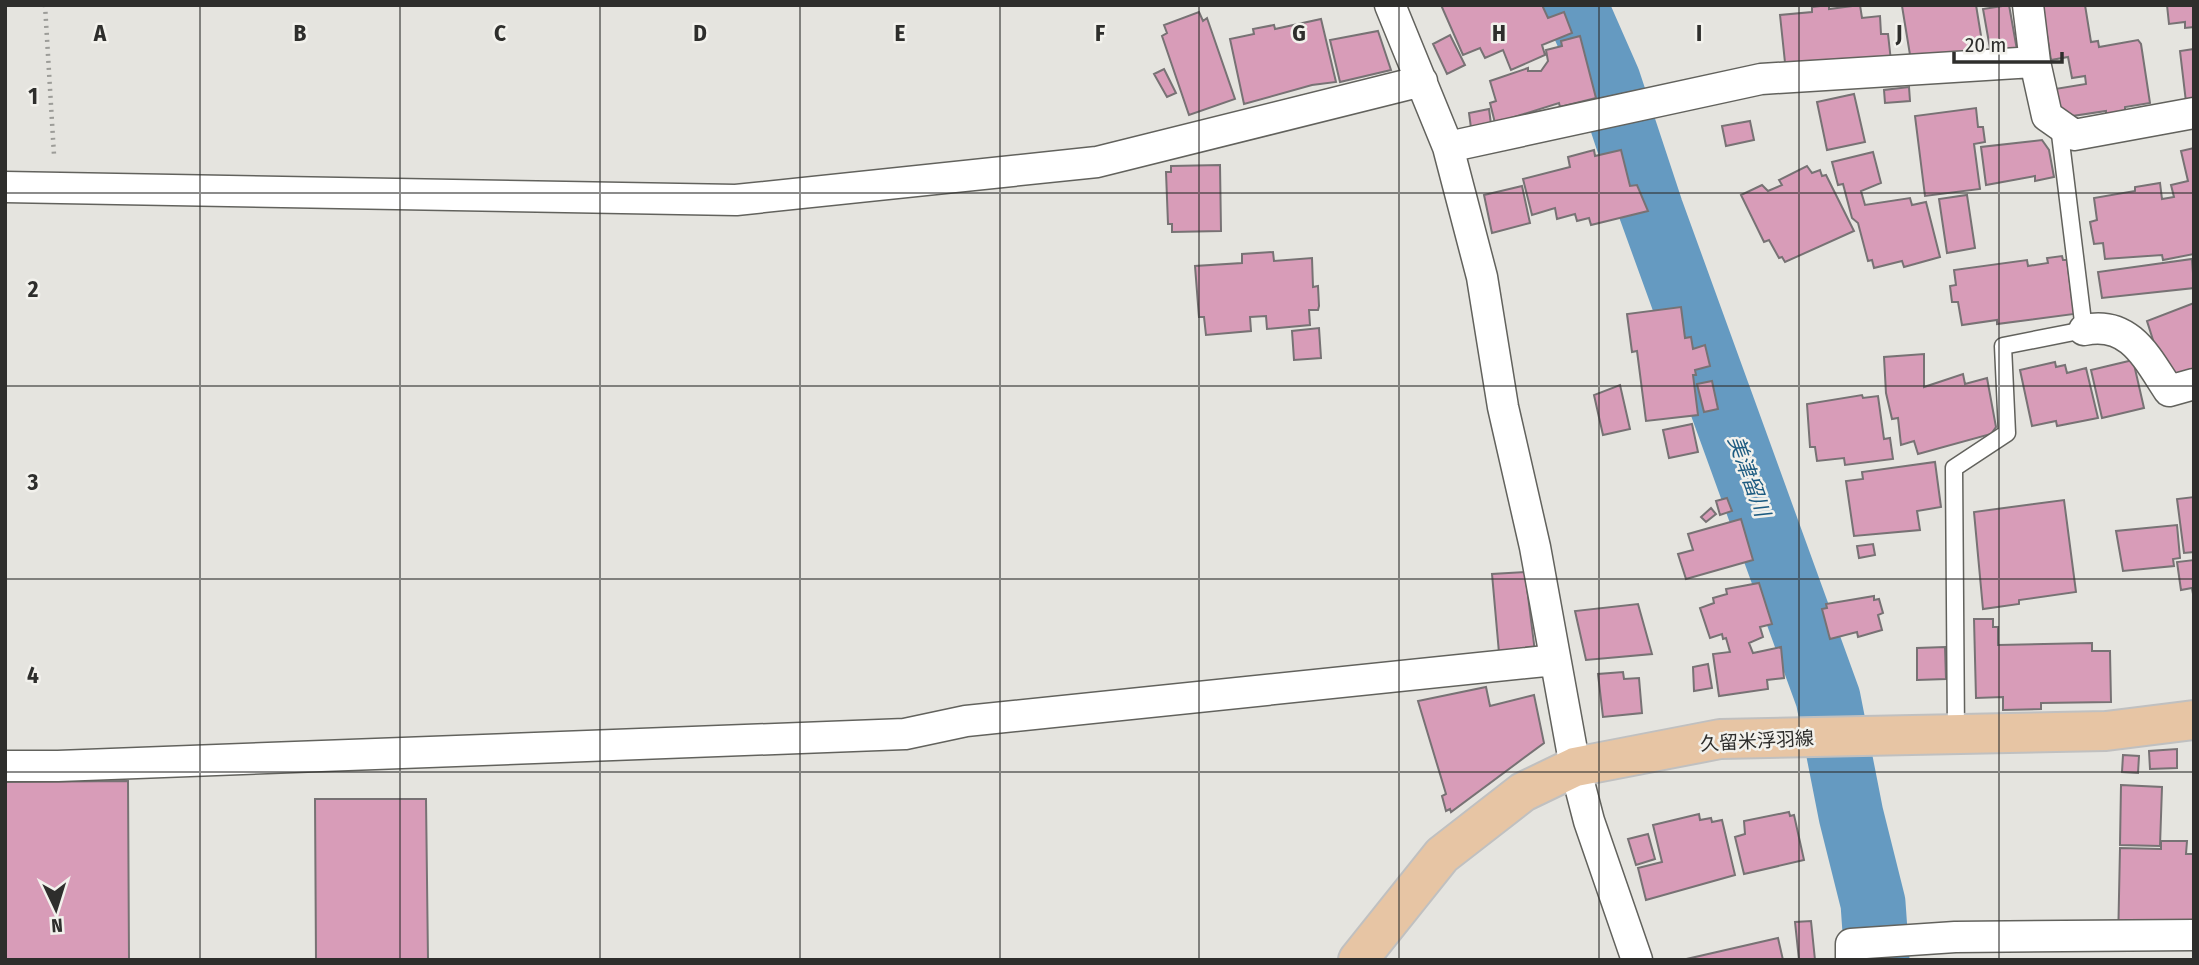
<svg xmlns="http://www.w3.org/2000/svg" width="2199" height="965" font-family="'Fira Sans Condensed','Noto Sans JP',sans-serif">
<rect width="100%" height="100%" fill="#e5e4df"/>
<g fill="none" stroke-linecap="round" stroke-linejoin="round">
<!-- river -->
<path stroke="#659ac1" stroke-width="65" d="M 1575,5 L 1608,80 L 1651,210 L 1828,698 L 1851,815 L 1873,903 L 1877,960"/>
</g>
<!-- building -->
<path fill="#d89cb8" stroke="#777274" stroke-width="2" d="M 1441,5 L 1542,5 L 1548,18 L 1564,12 L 1572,33 L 1542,45 L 1545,55 L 1511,70 L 1503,50 L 1485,58 L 1480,48 L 1463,55 Z
M 1829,5 L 1829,9 L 1860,5 L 1862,18 L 1880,16 L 1881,34 L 1888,34 L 1891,61 L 1786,72 L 1780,15 L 1812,12 L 1812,7 Z
M 1976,5 L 1984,54 L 1911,61 L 1902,6 Z
M 2009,5 L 2017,50 L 1991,54 L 1983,9 Z
M 2042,5 L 2085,5 L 2091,42 L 2098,41 L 2099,47 L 2138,40 L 2141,44 L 2150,103 L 2125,107 L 2125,113 L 2106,116 L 2106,111 L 2059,118 L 2055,89 L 2086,84 L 2085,76 L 2072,78 L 2068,57 L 2051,60 Z
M 2167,5 L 2194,5 L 2194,27 L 2185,28 L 2185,22 L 2169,24 Z
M 1199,12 L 1203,21 L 1207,18 L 1235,99 L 1189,115 L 1162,36 L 1167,33 L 1164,25 Z
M 1321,19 L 1336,82 L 1312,85 L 1244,104 L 1230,39 L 1254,34 L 1253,29 L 1274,25 L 1275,29 Z
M 1378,31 L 1391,70 L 1340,82 L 1330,40 Z
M 1450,35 L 1465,65 L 1447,74 L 1433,44 Z
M 1580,36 L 1596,98 L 1560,107 L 1559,103 L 1495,123 L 1490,103 L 1496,101 L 1490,81 L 1528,68 L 1528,71 L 1541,71 L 1548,61 L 1546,50 L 1562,46 L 1561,41 Z
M 2194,49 L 2194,101 L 2186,102 L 2180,51 Z
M 1164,69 L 1176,93 L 1167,97 L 1154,74 Z
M 1909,87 L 1910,101 L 1885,103 L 1884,90 Z
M 1854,94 L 1865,142 L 1827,150 L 1817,102 Z
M 1976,108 L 1978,127 L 1983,127 L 1985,142 L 1974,144 L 1980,189 L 1925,196 L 1915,116 Z
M 1489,109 L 1491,124 L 1471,128 L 1469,113 Z
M 1750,121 L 1754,140 L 1726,146 L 1722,126 Z
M 2042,140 L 2049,150 L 2054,177 L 2035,181 L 2035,176 L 1986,185 L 1981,147 Z
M 2194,148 L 2194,254 L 2163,260 L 2162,255 L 2105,259 L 2103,243 L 2094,244 L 2090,222 L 2097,220 L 2094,198 L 2135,191 L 2135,187 L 2160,183 L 2162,199 L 2174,197 L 2171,185 L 2188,181 L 2181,151 Z
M 1594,150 L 1595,156 L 1621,150 L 1630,186 L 1637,185 L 1648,211 L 1591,225 L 1589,218 L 1577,221 L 1575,214 L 1557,219 L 1555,208 L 1532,215 L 1523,179 L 1570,167 L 1568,157 Z
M 1873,152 L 1881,183 L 1861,191 L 1865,205 L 1910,198 L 1912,205 L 1926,202 L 1940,257 L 1904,267 L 1902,261 L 1874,268 L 1872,260 L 1868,261 L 1858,223 L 1852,218 L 1843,184 L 1838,185 L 1832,162 Z
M 1220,165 L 1221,231 L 1172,232 L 1172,224 L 1168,224 L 1166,172 L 1171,172 L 1171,166 Z
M 1807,166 L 1812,173 L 1820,170 L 1822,176 L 1826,175 L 1854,231 L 1785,262 L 1782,257 L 1779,258 L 1769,240 L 1764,242 L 1741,195 L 1762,185 L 1768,191 L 1782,185 L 1779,180 Z
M 1522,186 L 1530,223 L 1492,233 L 1484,195 Z
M 1967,195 L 1975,248 L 1947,253 L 1939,199 Z
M 1273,252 L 1274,261 L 1312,258 L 1313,287 L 1318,286 L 1319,306 L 1318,310 L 1309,310 L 1310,325 L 1267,329 L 1266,316 L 1250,317 L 1251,331 L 1206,335 L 1204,317 L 1199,317 L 1195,266 L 1242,263 L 1242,254 Z
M 2062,256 L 2063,260 L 2067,260 L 2074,314 L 1997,324 L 1997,320 L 1962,325 L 1958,302 L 1952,302 L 1950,286 L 1956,285 L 1954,270 L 2027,260 L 2028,266 L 2048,263 L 2047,258 Z
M 2192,259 L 2194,288 L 2102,298 L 2098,272 Z
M 2194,303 L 2194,378 L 2165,378 L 2147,321 Z
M 1681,307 L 1685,338 L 1691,337 L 1693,349 L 1705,345 L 1710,366 L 1695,370 L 1696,375 L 1693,375 L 1698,415 L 1646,421 L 1637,351 L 1632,352 L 1627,314 Z
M 1319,328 L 1321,358 L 1294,360 L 1292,331 Z
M 1924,354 L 1924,387 L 1963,374 L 1965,384 L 1987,378 L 1996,427 L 1991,434 L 1918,454 L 1914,441 L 1901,445 L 1898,418 L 1892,419 L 1886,393 L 1884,357 Z
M 2133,360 L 2144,408 L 2102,418 L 2091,370 Z
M 2055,362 L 2056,367 L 2065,365 L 2067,373 L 2086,368 L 2098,418 L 2057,426 L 2056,421 L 2032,426 L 2020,370 Z
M 1712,381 L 1718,409 L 1704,412 L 1697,384 Z
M 1620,385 L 1630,429 L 1603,435 L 1594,395 Z
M 1862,395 L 1863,398 L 1878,396 L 1884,439 L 1890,438 L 1893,459 L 1845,465 L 1844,458 L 1817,461 L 1815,447 L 1810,447 L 1807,404 Z
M 1692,424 L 1698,452 L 1669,458 L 1663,430 Z
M 1935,462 L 1941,507 L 1917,511 L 1920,530 L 1854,536 L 1846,481 L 1863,479 L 1862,472 Z
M 2194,497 L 2194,552 L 2184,553 L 2177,499 Z
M 1727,498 L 1732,511 L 1720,515 L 1716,501 Z
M 2064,500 L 2076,592 L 2019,600 L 2019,604 L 1983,609 L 1974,512 Z
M 1711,508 L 1716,514 L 1706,522 L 1701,517 Z
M 1741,519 L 1753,560 L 1686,579 L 1678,554 L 1693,550 L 1688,534 Z
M 2177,525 L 2180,558 L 2173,559 L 2174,566 L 2123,571 L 2116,531 Z
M 1873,544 L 1875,555 L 1859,558 L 1857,546 Z
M 2194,560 L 2194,594 L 2193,594 L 2192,588 L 2181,590 L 2177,562 Z
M 1525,572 L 1536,660 L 1500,664 L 1492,574 Z
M 1759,583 L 1772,624 L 1760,627 L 1763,637 L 1749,643 L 1753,653 L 1781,647 L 1784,678 L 1767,680 L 1768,689 L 1719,696 L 1713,654 L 1730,652 L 1726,638 L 1723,639 L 1722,634 L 1710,638 L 1700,608 L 1714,603 L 1713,598 L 1727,594 L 1726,589 Z
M 1874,596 L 1874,600 L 1879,599 L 1883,613 L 1878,615 L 1882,630 L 1858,637 L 1857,632 L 1830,639 L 1822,609 L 1827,608 L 1826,604 Z
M 1638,604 L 1652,654 L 1586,660 L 1575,611 Z
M 1974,619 L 1993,619 L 1993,627 L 1998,627 L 1998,645 L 2092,643 L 2092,651 L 2110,651 L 2111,702 L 2041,703 L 2041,709 L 2003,710 L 2003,697 L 1976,698 Z
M 1945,647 L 1946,679 L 1917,680 L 1917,648 Z
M 1708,664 L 1712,688 L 1694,691 L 1693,667 Z
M 1623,672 L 1624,679 L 1639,678 L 1642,713 L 1603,717 L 1598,674 Z
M 1486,687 L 1490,706 L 1534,695 L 1544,743 L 1451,812 L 1450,809 L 1446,811 L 1442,796 L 1446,794 L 1418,701 Z
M 2177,749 L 2177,768 L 2150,769 L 2149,751 Z
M 2123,755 L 2139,756 L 2138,773 L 2122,772 Z
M 128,781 L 129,960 L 5,960 L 5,782 Z
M 2121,785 L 2162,787 L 2160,846 L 2120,845 Z
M 315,799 L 426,799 L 428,960 L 316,960 Z
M 1789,812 L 1790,816 L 1794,815 L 1804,860 L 1744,874 L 1735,837 L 1745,834 L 1744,821 Z
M 1699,814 L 1700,820 L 1711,818 L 1712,822 L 1722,820 L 1735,875 L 1646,900 L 1638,868 L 1662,862 L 1653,825 Z
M 1648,834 L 1655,859 L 1636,865 L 1628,839 Z
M 2161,841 L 2187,841 L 2186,854 L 2194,854 L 2194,947 L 2118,944 L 2120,848 L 2161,849 Z
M 1811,921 L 1815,960 L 1799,960 L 1795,922 Z
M 1778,938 L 1783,960 L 1682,960 Z"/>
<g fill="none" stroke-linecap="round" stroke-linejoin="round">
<defs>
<path id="service" d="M 1956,735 L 1954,468 L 2007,433 L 2003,346 L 2084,330 L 2059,126"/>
<path id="minor" d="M 1390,5 L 1448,147 L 1482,277 L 1503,407 L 1535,547 L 1575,767 L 1589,821 L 1637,960
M 2028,5 L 2035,62 L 2047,116 L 2074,135 L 2194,113
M 1448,147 L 1761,79 L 2035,62
M 5,187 L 736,200 L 1097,162 L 1422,81
M 2084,330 C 2130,320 2147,358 2169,391 L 2194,384
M 5,766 L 58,766 L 905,734 L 966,721 L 1555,660
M 1851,960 L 1851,944 L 1955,937 L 2194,935"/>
<path id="primary" d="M 1358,960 L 1442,855 L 1523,792 L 1575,767 L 1720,739 L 2106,731 L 2194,720"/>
</defs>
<!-- service casing -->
<use href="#service" stroke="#62625d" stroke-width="19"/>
<!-- minor casing -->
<use href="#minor" stroke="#62625d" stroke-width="33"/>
<!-- primary casing -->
<use href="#primary" stroke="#c0c0c0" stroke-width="42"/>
<!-- path -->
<path stroke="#9c9c98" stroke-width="4.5" stroke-dasharray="2 5" stroke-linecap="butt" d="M 45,5 L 54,155"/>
<!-- service -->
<use href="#service" stroke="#fff" stroke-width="16"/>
<!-- minor -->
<use href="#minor" stroke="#fff" stroke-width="30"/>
<!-- primary -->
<use href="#primary" stroke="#e7c5a4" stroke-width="38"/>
</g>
<!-- grid -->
<path fill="none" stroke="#2e2e2c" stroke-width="2" stroke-opacity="0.55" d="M 200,5 L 200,960M 400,5 L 400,960M 600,5 L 600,960M 800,5 L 800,960M 1000,5 L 1000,960M 1199,5 L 1199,960M 1399,5 L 1399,960M 1599,5 L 1599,960M 1799,5 L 1799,960M 1999,5 L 1999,960M 5,193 L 2194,193M 5,386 L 2194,386M 5,579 L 2194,579M 5,772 L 2194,772"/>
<g text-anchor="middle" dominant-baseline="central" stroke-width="5" stroke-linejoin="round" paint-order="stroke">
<!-- street labels -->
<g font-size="19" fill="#2e2e2c" stroke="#f2f1ec">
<text transform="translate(1757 741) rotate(-3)">久留米浮羽線</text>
</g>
<!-- water labels -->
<g font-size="21" font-style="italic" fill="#1c5a80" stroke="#f2f1ec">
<text transform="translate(1749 476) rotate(70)">美津留川</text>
</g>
</g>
<g font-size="23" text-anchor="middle" font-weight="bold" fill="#2e2e2c" stroke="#f2f1ec" stroke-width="5" stroke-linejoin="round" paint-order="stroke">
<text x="100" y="41">A</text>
<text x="300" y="41">B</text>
<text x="500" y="41">C</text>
<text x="700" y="41">D</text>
<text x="900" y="41">E</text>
<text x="1100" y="41">F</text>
<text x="1299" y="41">G</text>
<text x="1499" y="41">H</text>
<text x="1699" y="41">I</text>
<text x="1899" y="41">J</text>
<text x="33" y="104">1</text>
<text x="33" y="297">2</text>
<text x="33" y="490">3</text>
<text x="33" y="683">4</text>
</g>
<!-- border -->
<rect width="2199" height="965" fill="none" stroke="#2e2e2c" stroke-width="14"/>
<!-- north arrow -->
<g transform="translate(56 909) rotate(176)" stroke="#f2f1ec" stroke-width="5" paint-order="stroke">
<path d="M0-5L12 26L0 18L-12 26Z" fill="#2e2e2c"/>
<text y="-10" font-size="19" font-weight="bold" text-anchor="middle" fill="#2e2e2c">N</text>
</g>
<!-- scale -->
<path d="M1954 52v10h108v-10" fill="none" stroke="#2e2e2c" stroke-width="3.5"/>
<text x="1965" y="52" font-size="21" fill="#2e2e2c" stroke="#f2f1ec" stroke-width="5" paint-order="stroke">20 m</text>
</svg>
